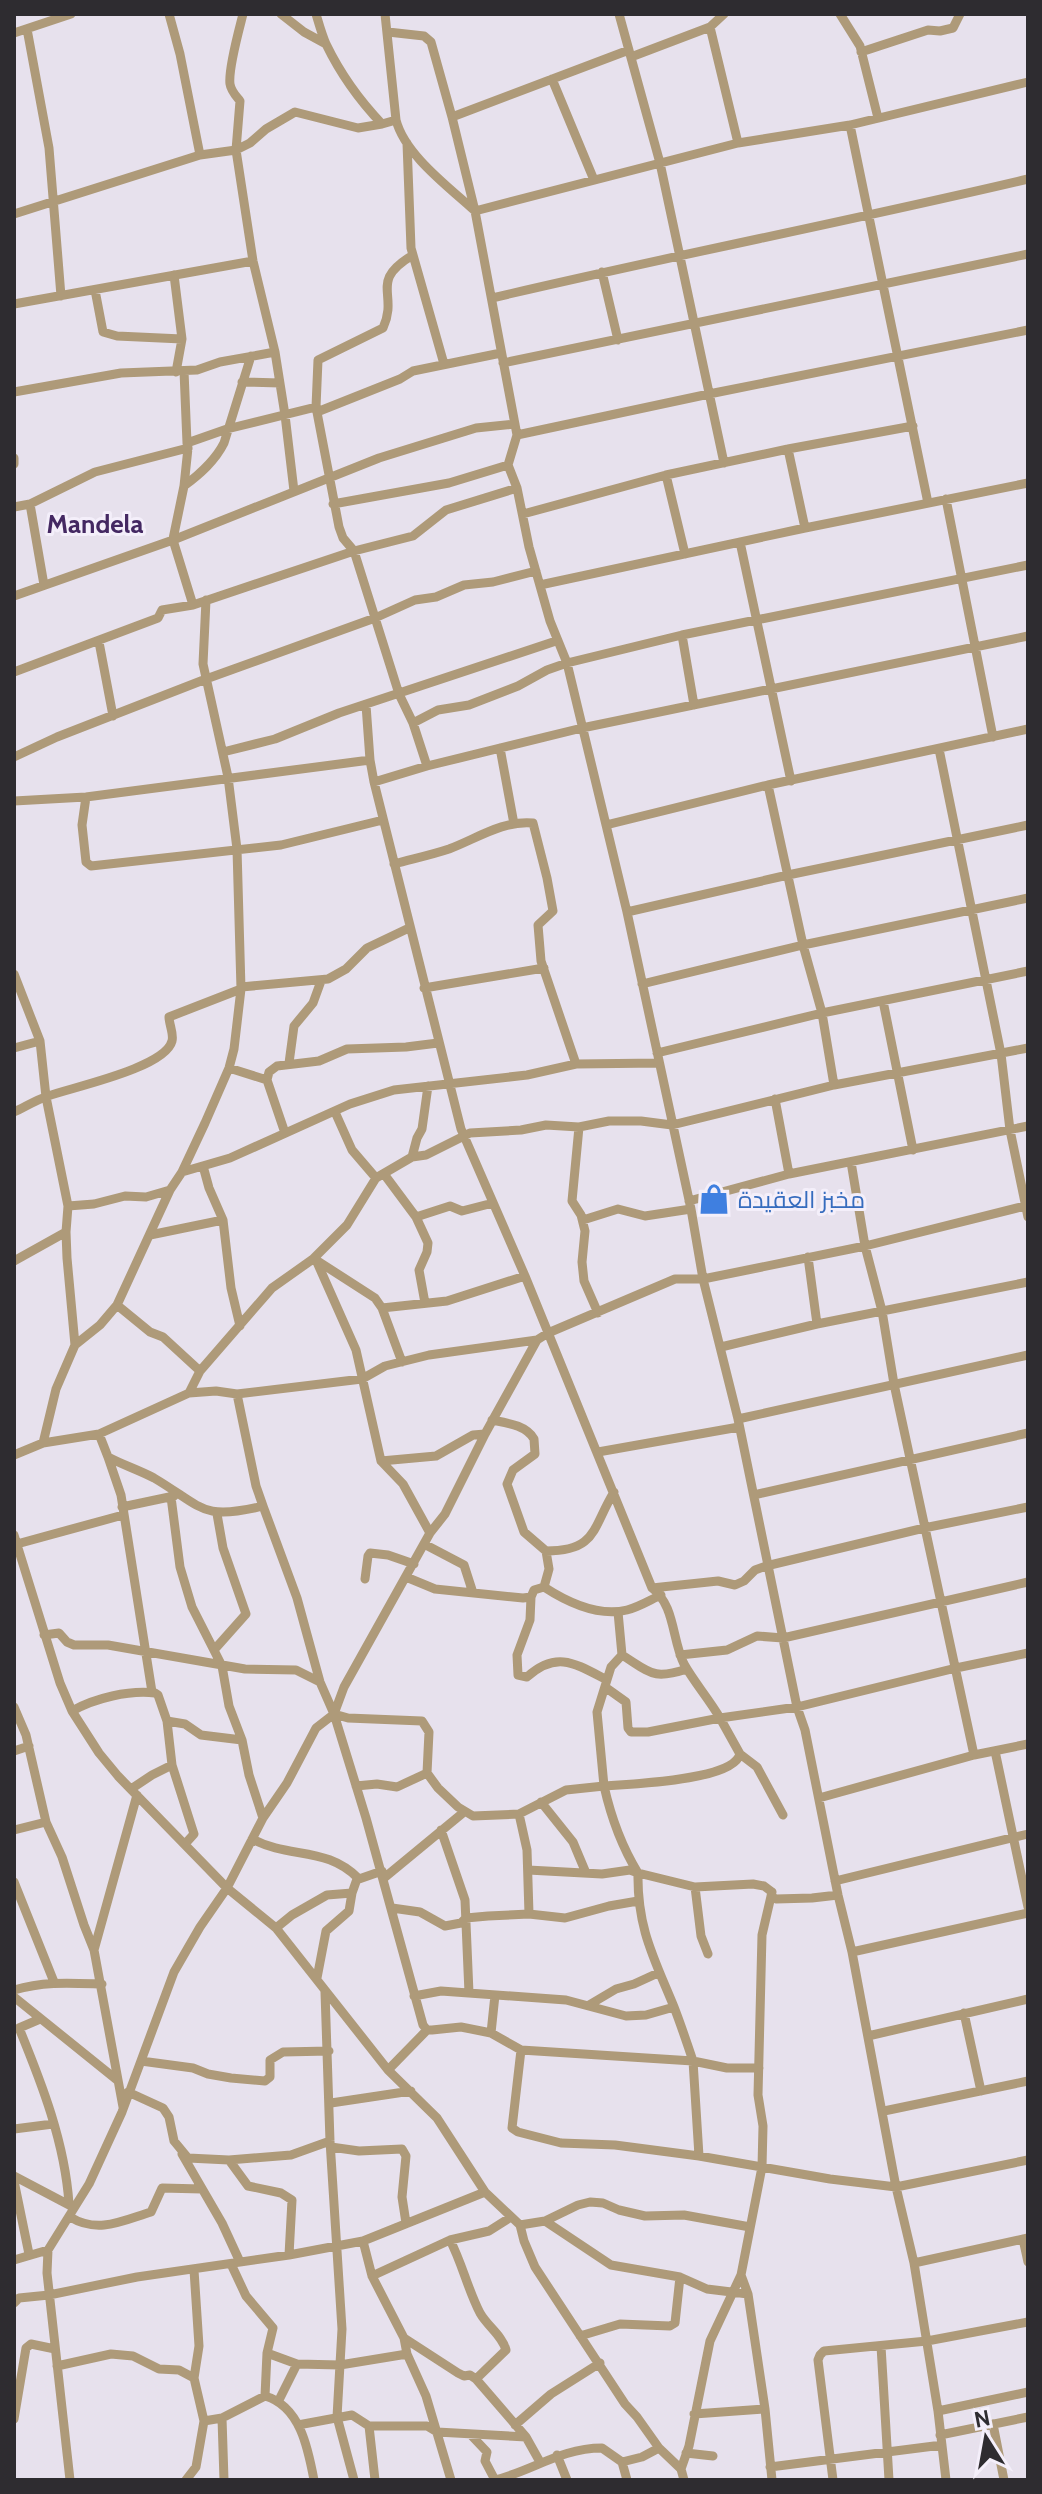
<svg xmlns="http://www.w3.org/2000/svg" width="1042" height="2494" font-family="Cabin,Cairo,sans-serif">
<rect width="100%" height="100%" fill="#e7e1ed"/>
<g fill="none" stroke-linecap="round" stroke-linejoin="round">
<!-- minor -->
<path stroke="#ae9a79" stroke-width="9" d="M 169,14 L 180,54 L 200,155
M 243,14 C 239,30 228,69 230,84 C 231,91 236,96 240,101 L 236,150 L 253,261 L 275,352 L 285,415 L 294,491
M 281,14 L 304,32 L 326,44
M 316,14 C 319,24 322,35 326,44 C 340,73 360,101 382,124 L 396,120
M 385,14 L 396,120 C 405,155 449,187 475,211 L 738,143 L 850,125 L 1028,82
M 619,14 L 660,163 L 724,463
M 840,14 L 860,46 L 878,118
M 710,27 L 738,143
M 27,29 L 49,148 L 61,296
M 388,32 L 424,36 L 431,42 L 452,117 L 629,50
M 14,33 L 71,14
M 861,52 L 928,30 L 940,31 L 953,28 L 960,14
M 631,57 L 710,27 L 724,14
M 552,79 L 594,180
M 452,117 L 475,211 L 517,435 L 508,465 L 517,488 L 529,547 L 550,621 L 567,663 L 627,912 L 691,1209 L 703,1279 L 738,1419 L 797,1707 L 805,1730 L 838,1895 L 852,1952 L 896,2187 L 914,2263 L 938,2411 L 1028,2392
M 850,125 L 928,503
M 407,143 L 411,248 L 444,364
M 14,214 L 200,155 L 236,150 L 250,143 L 266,129 L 295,112 L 358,128 L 382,124
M 413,255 C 368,282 399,293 383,328 L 318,360 L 316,407 L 339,527 L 343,538 L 354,551 L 399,694 L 413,723 L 427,766
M 602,272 L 618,340
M 174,275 L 182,339 L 176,372
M 95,290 L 103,332 L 117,336 L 182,339
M 492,298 C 670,256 850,221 1028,179
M 14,304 L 253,261
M 503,363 L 1028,254
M 184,371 L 187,443
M 242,382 L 280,383
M 14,392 L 121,373 L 197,370 L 220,362 L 275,352
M 317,412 L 400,379 L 413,371 L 501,353
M 517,435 L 709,394 L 1028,330
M 788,449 L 805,528
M 14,458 L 14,464
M 666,475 L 685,554
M 184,486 C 200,474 215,461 224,443 L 251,356
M 946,499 L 993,737
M 30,504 L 44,585
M 333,504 L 449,483 L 508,465
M 14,507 L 30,504 L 95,472 L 188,448 L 187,443 L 227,429 L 316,407
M 523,514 L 666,475 L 788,449 L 913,426
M 173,539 L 184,486 L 188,448
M 173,540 L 193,605
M 740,542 L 791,781
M 540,585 L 805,528 L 1028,483
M 14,596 L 173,540 L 379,458 L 476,428 L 515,424
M 682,635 L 694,705
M 99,642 L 113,716
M 14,672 L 158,618 L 162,610 L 193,605 L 354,551 L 413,536 L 446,510 L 517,488
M 366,705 L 370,760 L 374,782 L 461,1129 L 525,1276 L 652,1588 C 675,1605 672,1640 684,1664 C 694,1682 709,1699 720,1718 L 797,1707 L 956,1668 L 1028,1653
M 413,723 L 438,710 L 469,705 L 518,686 L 547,670 L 567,663 L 682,635 L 1028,565
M 500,748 L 514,824
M 939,749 L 1001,1054 L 1010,1130 L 1028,1217
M 223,752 L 275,739 L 339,713 L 556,641
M 14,757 L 57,737 L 206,679 L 375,618 L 415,600 L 436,597 L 464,585 L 493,582 L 536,571
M 374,782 L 427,766 L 582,728 L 1028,636
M 768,785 L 803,945 L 822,1013 L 834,1085
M 86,797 L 82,825 L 86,862 L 91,866 L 281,845 L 383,820
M 14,801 L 86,797 L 370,760
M 606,825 L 768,785 L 1028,729
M 394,864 C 412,859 431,855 449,849 C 476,839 503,820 533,823 L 547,878 L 553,911 L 538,925 L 541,961 L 576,1064
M 627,912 L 788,875 L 1028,825
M 14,974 L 40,1041 L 46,1097 L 68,1206 L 66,1232 L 67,1258 L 75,1345
M 642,984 L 803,945 L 1028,898
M 241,987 L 328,979 L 346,969 L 367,948 L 409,928
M 424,988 L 544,968
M 883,1001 L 913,1150
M 14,1048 L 40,1041
M 657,1053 L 822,1013 L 1028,971
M 289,1063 L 294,1026 L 313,1003 L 321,981
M 229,1068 L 267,1080
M 775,1099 L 789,1174
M 14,1112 C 25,1107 36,1100 48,1096 C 73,1087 165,1068 172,1041 C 174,1034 169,1024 169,1017 L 241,989
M 335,1112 L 352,1150 L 376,1178
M 579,1127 L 572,1201 L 581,1215 L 585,1231 L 582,1262 L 584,1281 L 598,1313
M 285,1133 L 267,1080 L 269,1072 L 277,1066 L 319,1061 L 347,1049 L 406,1047 L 438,1043
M 412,1157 L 417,1138 L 422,1129 L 428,1086
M 851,1162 L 865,1246 L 882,1311 L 894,1384 L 974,1755
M 203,1166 L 209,1188 L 223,1220 L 231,1288 L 240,1326
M 182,1172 L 230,1158 L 350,1104 L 394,1090 L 527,1075 L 576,1064 L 659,1063
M 384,1174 L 416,1217 L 428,1243 L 427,1252 L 419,1270 L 425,1303
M 689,1201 L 789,1174 L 1028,1126
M 68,1206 L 94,1204 L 125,1196 L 146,1197 L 170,1190
M 416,1217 L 450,1206 L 462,1211 L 493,1203
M 583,1220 L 618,1209 L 645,1216 L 691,1209
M 150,1235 L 223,1220
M 808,1257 L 817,1324
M 316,1260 L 356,1350 L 381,1461 L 403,1484 L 430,1533
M 316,1260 L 375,1298 L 382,1308 L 447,1301 L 525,1276
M 14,1261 L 66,1232
M 117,1305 L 150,1332 L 163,1337 L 200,1371
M 382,1308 L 402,1362
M 721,1347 L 817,1324 L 1028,1282
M 189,1393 L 200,1371 L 272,1288 L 313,1259 L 347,1225 L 376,1178 L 412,1157 L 426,1155 L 470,1133 L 521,1130 L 546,1125 L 579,1127 L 609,1121 L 641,1121 L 672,1125 L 834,1085 L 1028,1048
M 237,1394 L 256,1486 L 263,1506
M 738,1419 L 1028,1355
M 492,1420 C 507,1423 526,1425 534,1439 L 535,1454 L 513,1470 L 507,1484 L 524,1532 L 546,1551 L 549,1569 L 544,1587
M 99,1434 L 108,1457 C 123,1465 139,1470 154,1478 C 203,1507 201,1521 263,1506 L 297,1598 L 320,1682 L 334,1714 L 366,1818 L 423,2025 L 427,2030 L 432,2030 L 461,2027 L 491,2033 L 521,2050 L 693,2061 L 699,2156
M 43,1443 L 99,1434 L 189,1393 L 216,1391 L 237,1394 L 362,1379 L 385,1366 L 429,1355 L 537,1340 L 548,1333 L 675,1279 L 703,1279 L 865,1246 L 1025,1206
M 598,1452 L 739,1427
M 14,1455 L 43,1443 L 56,1389 L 75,1345 L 100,1325 L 117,1305 L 170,1190 L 182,1172 L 205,1123 L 229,1068 L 234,1049 L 241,989 L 237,849 L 228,777 L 203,664 L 206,600
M 108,1457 L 121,1495 L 152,1692
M 381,1461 L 436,1456 L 473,1435 L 485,1434
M 754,1495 L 1028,1433
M 171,1497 L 180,1567 L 192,1607 L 222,1666 L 229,1706 L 242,1740 L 249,1775 L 263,1818
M 122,1507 L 174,1496
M 14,1535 L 60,1683 L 72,1711 L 99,1753 L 118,1776 L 227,1888 L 276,1928 L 388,2070 L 437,2118 L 485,2192 L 520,2225 L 524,2241 L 535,2267 L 625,2404 L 637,2417 L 659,2448 L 681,2469
M 17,1544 L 123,1515
M 424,1544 L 464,1565 L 473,1593
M 546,1551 C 597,1551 592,1528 614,1492
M 406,1577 L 435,1589 L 523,1598 L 531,1597 L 534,1590 L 544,1587 C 567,1602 598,1617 627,1610 C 639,1607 650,1600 661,1595
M 365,1579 L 368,1556 L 370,1553 L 388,1555 L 414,1564
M 652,1588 L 718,1581 L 735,1585 L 744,1581 L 755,1570 L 766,1566 L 924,1528 L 1028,1507
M 531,1597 L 530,1620 L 517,1655 L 518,1675 L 527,1677 C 557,1650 576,1664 607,1680
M 44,1635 L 59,1633 L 67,1642 L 74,1645 L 108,1645 L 245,1669 L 296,1670 L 320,1682
M 214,1650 L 246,1614 L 223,1548 L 217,1514
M 622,1655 C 651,1673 653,1680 687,1669
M 680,1655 L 727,1650 L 757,1636 L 783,1638 L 1028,1582
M 605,1687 L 626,1702 L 628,1728 L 631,1732 L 648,1732 L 720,1718 L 740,1754 C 733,1781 630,1784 604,1786 L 597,1712 L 611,1667 L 622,1655 L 618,1612
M 14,1707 L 26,1735 L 46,1822 L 62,1857 L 84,1925 L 94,1950 L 123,2107
M 72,1711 C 95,1698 129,1690 155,1693 L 158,1695 L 167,1721 L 185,1724 L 201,1735 L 242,1740
M 334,1714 L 348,1718 L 422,1721 L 429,1732 L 427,1773 L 438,1788 L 458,1807 L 473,1816 L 519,1814 L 566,1790 L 604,1786 C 611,1817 622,1847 638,1873 L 695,1887 L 753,1884 L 764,1886 L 772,1892 L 771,1896 L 776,1899 L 812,1898 L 838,1895
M 167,1721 L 172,1765 L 194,1834 L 185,1844
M 14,1751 L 29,1746
M 995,1751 L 1028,1907
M 740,1754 L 757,1767 L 783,1815
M 356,1786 L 377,1784 L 397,1787 L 427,1773
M 131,1789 L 152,1775 L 172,1765
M 819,1798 L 974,1755 L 1028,1744
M 541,1802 L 573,1842 L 586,1873
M 519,1814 L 527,1850 L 529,1914
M 14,1830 L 46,1822
M 441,1830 L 465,1900 L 469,1993
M 252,1839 C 290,1859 327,1846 359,1879 L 382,1871
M 528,1870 L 602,1874 L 630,1870 L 638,1873 C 637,1928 654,1958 674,2007 C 681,2025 687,2043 693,2061 L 727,2068 L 759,2068
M 384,1878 L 464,1812
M 835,1881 L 1028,1834
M 14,1882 L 54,1982
M 695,1887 L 701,1936 L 708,1954
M 392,1908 L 420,1912 L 445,1926 L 461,1923 L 466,1918 L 488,1916 L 529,1914 L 565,1918 L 609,1906 L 638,1901
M 276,1928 L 292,1915 L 327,1895 L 352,1893 L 357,1879
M 94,1950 L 137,1795
M 852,1952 L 1028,1913
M 317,1978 L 326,1931 L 349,1911 L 352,1893
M 14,1990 C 44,1981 71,1983 102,1984
M 325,1992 L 330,2141 L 342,2329 L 337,2417 L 354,2480
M 414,1996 L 441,1991 L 566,2000 L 626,2016 L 646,2015 L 674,2007
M 14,1997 L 117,2080
M 589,2005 L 616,1989 L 634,1984 L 658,1973
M 964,2013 L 981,2091
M 40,2019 L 19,2028 C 42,2084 65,2143 69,2204
M 491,2033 L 495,1995
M 868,2036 L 1028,1999
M 521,2050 L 512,2128 L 518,2132 L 561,2143 L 615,2145 L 699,2156 L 830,2179 L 896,2187 L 1028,2160
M 141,2061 L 193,2068 L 208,2074 L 231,2078 L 265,2081 L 270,2077 L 270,2060 L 283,2052 L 329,2051
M 388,2070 L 427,2030
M 128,2092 L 163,2108 L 169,2117 L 174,2141 L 188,2158 L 229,2160 L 291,2155 L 330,2141
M 331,2103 L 411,2091
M 884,2111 L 1028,2081
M 14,2129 L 53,2124
M 331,2147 L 359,2151 L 402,2149 L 406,2156 L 402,2197 L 406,2223
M 182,2154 L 222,2223 L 240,2262
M 229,2160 L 248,2186 L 281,2193 L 292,2200 L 289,2255
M 14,2176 L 71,2206
M 14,2181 L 29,2254
M 70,2217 C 98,2234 122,2221 151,2212 L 162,2188 L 202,2189
M 545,2221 L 611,2265 L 680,2277 L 707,2289 L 748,2294
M 520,2225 L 545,2221 L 578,2205 L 590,2202 L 603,2203 L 619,2210 L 645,2216 L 684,2215 L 750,2227
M 1023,2239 L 1028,2262
M 450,2240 C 462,2263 468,2290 480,2313 C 488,2327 502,2335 506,2350 L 476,2379
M 363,2241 L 372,2276 L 404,2338 L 407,2354 L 426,2396 L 451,2480
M 14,2260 L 48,2250
M 914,2263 L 1028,2238
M 231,2264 L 246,2296 L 273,2328 L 267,2353 L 265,2396
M 194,2270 L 199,2346 L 194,2378 L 204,2421
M 741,2275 L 748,2294 L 765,2409 L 772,2480
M 372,2276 L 450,2240 L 489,2231 L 511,2217
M 14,2303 L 19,2298 L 49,2295 L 137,2277 L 289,2255 L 363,2241 L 485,2192
M 580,2336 L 620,2324 L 670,2326 L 675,2323 L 680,2277
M 404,2338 L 458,2373 L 464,2376 L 470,2375 L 476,2379 L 526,2437
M 881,2346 L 889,2480
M 267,2353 L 297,2364 L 340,2365 L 407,2354
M 57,2366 L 111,2354 L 133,2356 L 159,2369 L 179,2370 L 194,2378
M 279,2400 L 297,2364
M 938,2411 L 946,2480
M 694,2414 L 765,2409
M 222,2418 L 224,2480
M 14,2419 L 26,2348 L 31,2344 L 55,2349
M 993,2424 L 1004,2480
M 298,2425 L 352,2415 L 369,2426 L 427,2426 L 437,2432 L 526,2437 L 540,2462
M 515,2425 L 551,2394 L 600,2363
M 369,2426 L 375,2480
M 470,2434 L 487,2452 L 485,2461 L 495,2480
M 940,2435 L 1028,2417
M 686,2453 L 713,2456
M 557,2455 L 567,2480
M 622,2462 L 627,2480
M 770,2467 L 942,2445
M 70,2480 L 47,2273 L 48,2250 L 89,2184 L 122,2112 L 174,1972 L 200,1927 L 227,1888 L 263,1818 L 287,1783 L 316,1728 L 334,1714 L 344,1687 L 430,1533 L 445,1514 L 485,1434 L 537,1340
M 186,2480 L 196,2467 L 204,2421 L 222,2418 L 265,2396 C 300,2406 308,2448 314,2480
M 495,2480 C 532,2471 561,2448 602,2448 L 622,2462 L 642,2457 L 659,2448
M 684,2480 L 681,2469 L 689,2446 L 710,2341 L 741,2275 L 762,2167 L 763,2126 L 758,2095 L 762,1935 L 772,1892
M 833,2480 L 818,2360 L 820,2355 L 824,2351 L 927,2341 L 1028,2322"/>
</g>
<!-- icons -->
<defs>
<symbol id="shop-bare" viewBox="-9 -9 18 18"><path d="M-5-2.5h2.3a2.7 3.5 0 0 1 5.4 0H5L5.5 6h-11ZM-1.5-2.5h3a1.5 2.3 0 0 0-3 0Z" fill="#3f7fe0" stroke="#f4effa" stroke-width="2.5" paint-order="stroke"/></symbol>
</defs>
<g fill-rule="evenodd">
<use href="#shop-bare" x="692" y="1177" width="44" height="44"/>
</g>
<g text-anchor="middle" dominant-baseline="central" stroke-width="6" stroke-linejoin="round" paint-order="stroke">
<!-- shop labels -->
<g font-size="24" fill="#366cbe" stroke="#f4effa" text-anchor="start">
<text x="738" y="1199">مخبز العقيدة</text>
</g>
<!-- neighbourhood labels -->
<g font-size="26" font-weight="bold" fill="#442862" stroke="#f4effa">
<text x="95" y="524">Mandela</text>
</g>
</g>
<!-- border -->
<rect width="1042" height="2494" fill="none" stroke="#2e2c30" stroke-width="32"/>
<!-- north arrow -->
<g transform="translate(986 2438) rotate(349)" stroke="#f4effa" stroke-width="6" paint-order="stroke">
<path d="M0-6L14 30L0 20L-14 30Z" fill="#2e2c30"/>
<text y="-12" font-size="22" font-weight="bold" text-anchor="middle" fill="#2e2c30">N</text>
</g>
</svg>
